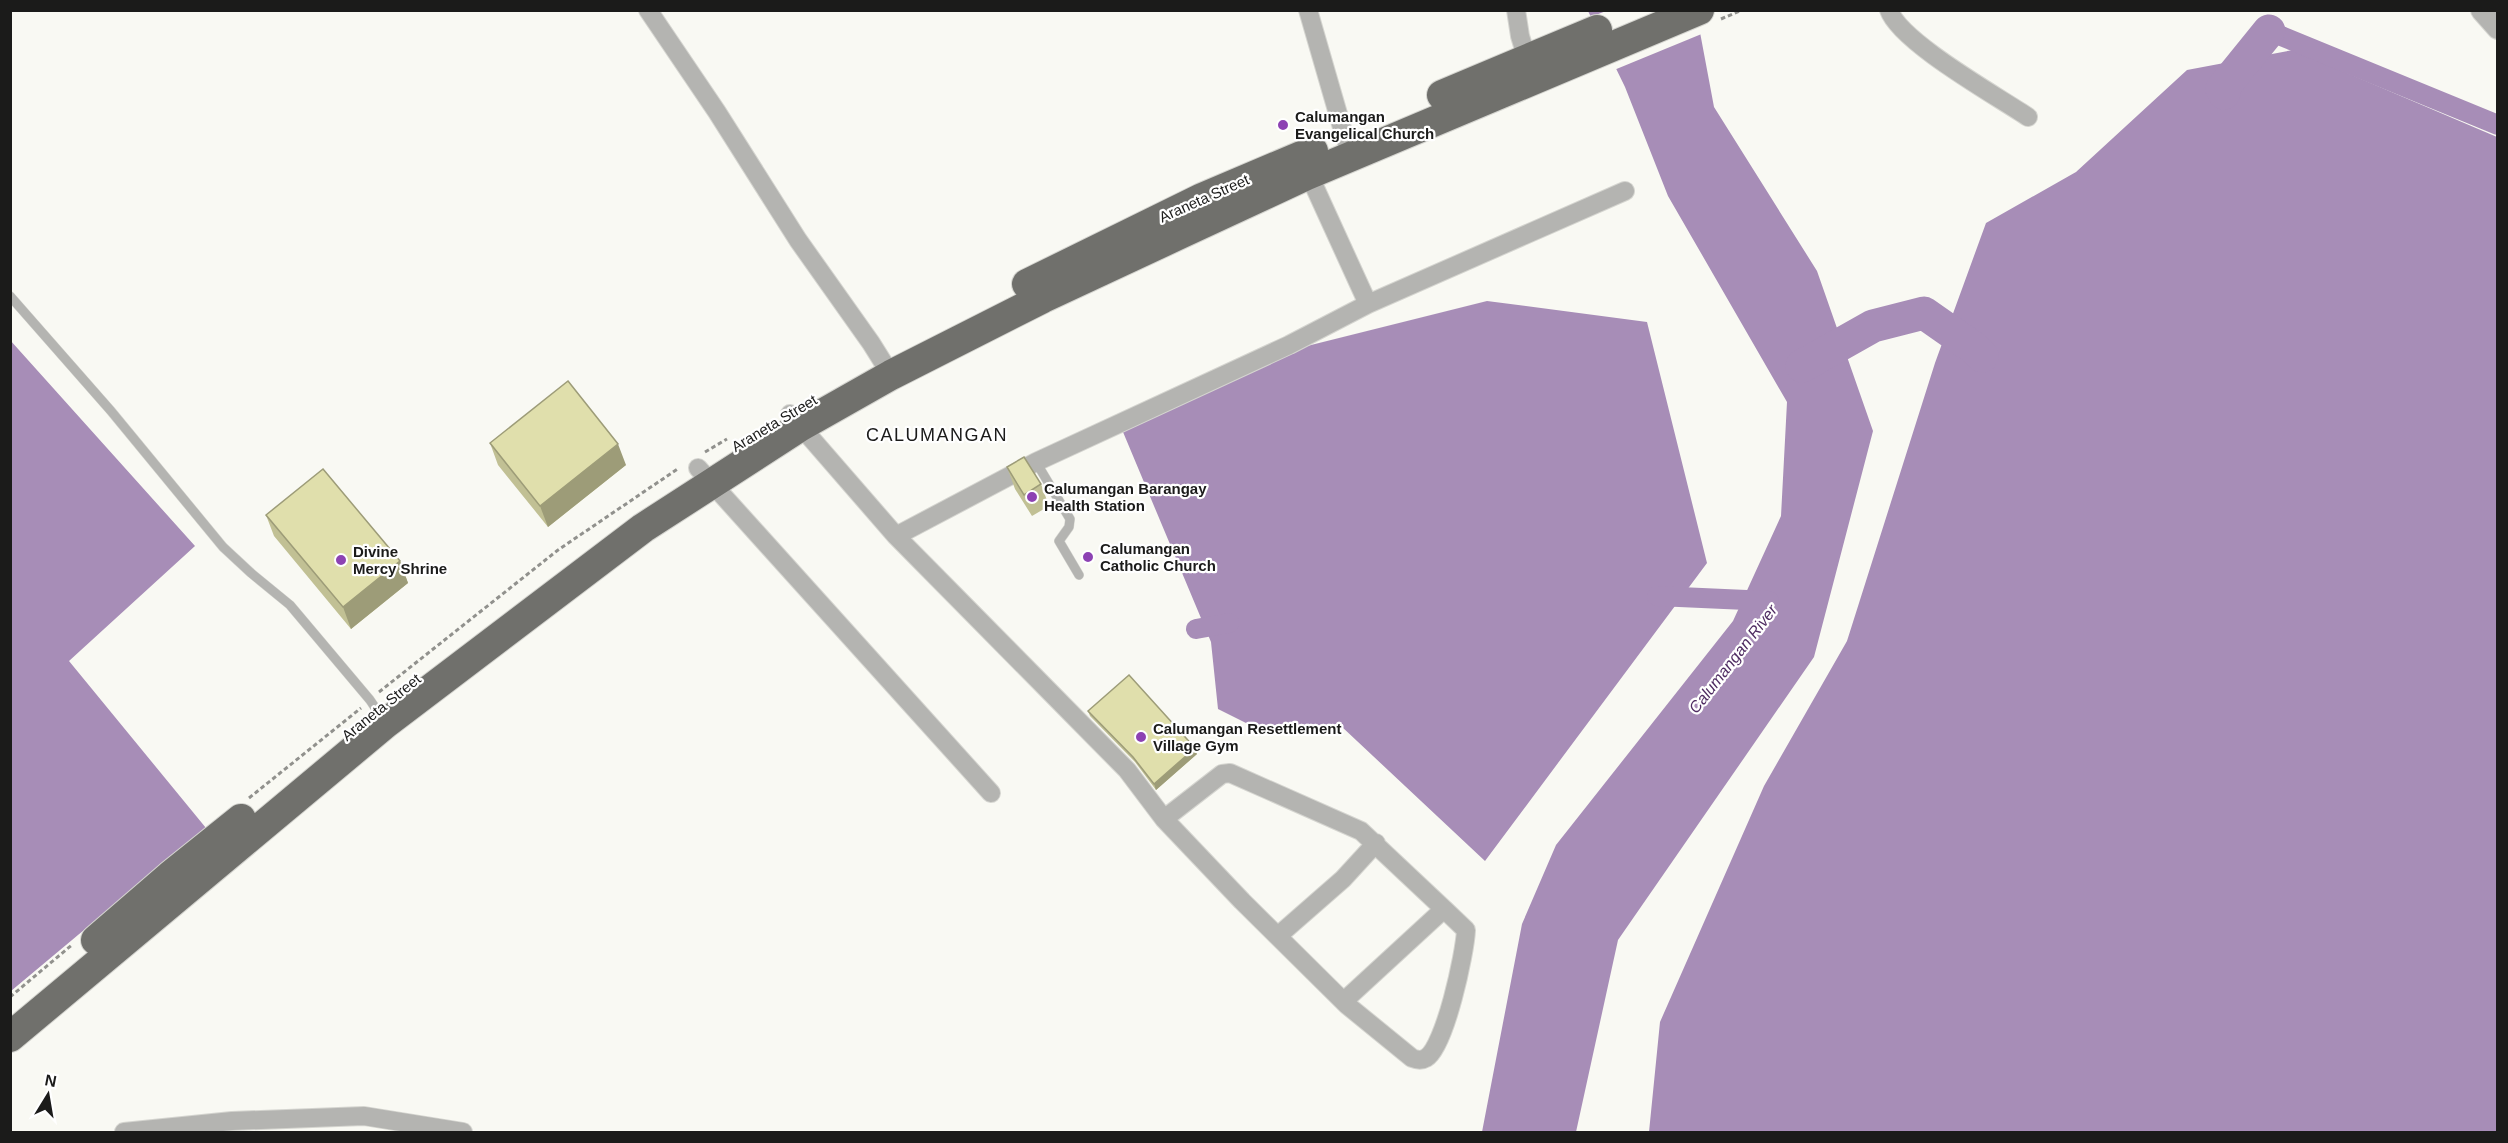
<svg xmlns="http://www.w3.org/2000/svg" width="2508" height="1143" font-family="Helvetica,sans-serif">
<rect width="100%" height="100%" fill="#f9f9f3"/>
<!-- water -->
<path fill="#a78db7" d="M 1588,11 L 1696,11 L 1714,107 L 1817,271 L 1873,431 L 1814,657 L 1618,940 L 1576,1132 L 1482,1132 L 1522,924 L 1556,845 L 1733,621 L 1781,516 L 1787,402 L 1668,196 L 1625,87 Z
M 2293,50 L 2497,137 L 2497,1132 L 1649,1132 L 1660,1022 L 1764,786 L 1847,641 L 1935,363 L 1986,223 L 2076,172 L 2187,70 Z
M 1487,301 L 1647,322 L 1707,563 L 1485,861 L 1341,726 L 1266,733 L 1218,709 L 1211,642 L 1123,432 L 1307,346 Z
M 10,340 L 195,546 L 69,661 L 206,828 L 11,991 Z"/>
<!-- pier -->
<path fill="#f9f9f3" d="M 1699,10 L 1704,33 L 1614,70 L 1588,18 L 1606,11 Z"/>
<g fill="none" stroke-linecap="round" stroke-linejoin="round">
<!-- canal -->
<path stroke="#a78db7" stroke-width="20" d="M 2269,31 L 2498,125
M 1657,596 L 1769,601
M 1196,629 L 1229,623"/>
<!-- river -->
<path stroke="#a78db7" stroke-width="33" d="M 2224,93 L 2222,89 L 2269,31
M 1802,366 L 1873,326 L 1924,313 L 1974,348 L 1982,356"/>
<defs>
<path id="service" d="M 10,296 L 111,411 L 223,547 L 251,573 L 290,605 L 370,700 L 384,721
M 1036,462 L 1070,519 L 1069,527 L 1059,541 L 1079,575"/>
<path id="minor" d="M 648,10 L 717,112 L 798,240 L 871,343 L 891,375
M 1308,10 L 1345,138 L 1352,156
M 1516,10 L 1520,36 L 1527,59
M 1889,10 C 1900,42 1997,96 2028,117
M 1305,166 L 1368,304
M 790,414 L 896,536 L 1127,770 L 1164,819 L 1242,901 L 1347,1005 L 1412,1058 C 1417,1060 1421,1061 1426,1058 C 1445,1047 1465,953 1466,930 L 1444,909 L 1344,1001
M 698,468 L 991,793
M 896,536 L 1036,462 L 1289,345 L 1368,304 L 1625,191
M 1164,819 L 1222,774 L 1230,773 L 1361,831 L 1444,909
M 1279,935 L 1343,879 L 1376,843
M 124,1132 L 232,1121 L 364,1116 L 463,1132"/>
<path id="tertiary" d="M 2482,10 L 2498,28"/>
<path id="trunk" d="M 1442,95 L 1597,30
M 1027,284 L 1202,198 L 1313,151
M 96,940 L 170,876 L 241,819
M 10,1037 L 386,723 L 643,528 L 801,426 L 891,375 L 1043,298 L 1180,234 L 1307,175 L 1699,10"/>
</defs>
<!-- service casing -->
<use href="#service" stroke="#d5d5d0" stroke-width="10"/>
<!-- minor casing -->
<use href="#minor" stroke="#d5d5d0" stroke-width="20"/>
<!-- tertiary casing -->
<use href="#tertiary" stroke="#d5d5d0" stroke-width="24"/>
<!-- trunk casing -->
<use href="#trunk" stroke="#d5d5d0" stroke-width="32"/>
<!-- path -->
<path stroke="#91918d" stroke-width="3" stroke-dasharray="4.5 3" stroke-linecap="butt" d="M 1721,19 L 1742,10
M 705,452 L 727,439
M 379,692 L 558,550 L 679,468
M 249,798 L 361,708
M 10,997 L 73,944"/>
<!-- service -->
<use href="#service" stroke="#b4b4b1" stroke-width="9"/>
<!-- minor -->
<use href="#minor" stroke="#b4b4b1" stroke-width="18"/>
<!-- tertiary -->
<use href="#tertiary" stroke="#b4b4b1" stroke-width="22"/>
<!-- trunk -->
<use href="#trunk" stroke="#70706c" stroke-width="30"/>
</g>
<!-- wall -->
<path fill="#c1c094" d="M 490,443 L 626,465 L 548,527 L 498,465 Z
M 1007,467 L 1041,484 L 1049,506 L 1032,516 L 1015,489 Z
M 266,515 L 400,561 L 408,583 L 351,629 L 274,536 Z
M 1088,711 L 1195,748 L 1197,754 L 1156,790 L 1135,762 L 1090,716 Z"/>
<!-- shaded-wall -->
<path fill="#9d9c78" d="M 618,444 L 626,465 L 548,527 L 540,506 Z
M 400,561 L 408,583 L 351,629 L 343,607 Z
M 1195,748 L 1197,754 L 1156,790 L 1154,784 Z"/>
<!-- building -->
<path fill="#e0dfac" stroke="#9d9c78" stroke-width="1.5" d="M 568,381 L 618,444 L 540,506 L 490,443 Z
M 1024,457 L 1041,484 L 1024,495 L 1007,467 Z
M 323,469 L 400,561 L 343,607 L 266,515 Z
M 1129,675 L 1195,748 L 1154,784 L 1133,757 L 1088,711 Z"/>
<!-- markers -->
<g fill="#8d42b3" stroke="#fff" stroke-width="2">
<circle cx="1283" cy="125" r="6"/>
<circle cx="1032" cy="497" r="6"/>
<circle cx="1088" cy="557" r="6"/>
<circle cx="341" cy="560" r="6"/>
<circle cx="1141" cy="737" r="6"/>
</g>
<g text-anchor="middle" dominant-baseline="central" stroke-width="4.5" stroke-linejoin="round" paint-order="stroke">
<!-- poi labels -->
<g font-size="15" font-weight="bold" fill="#1b1b1a" stroke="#fff" text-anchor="start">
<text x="1295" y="116">Calumangan<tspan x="1295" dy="17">Evangelical Church</tspan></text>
<text x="1044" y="488">Calumangan Barangay<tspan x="1044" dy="17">Health Station</tspan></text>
<text x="1100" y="548">Calumangan<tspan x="1100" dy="17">Catholic Church</tspan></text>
<text x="353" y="551">Divine<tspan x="353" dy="17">Mercy Shrine</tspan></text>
<text x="1153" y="728">Calumangan Resettlement<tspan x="1153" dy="17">Village Gym</tspan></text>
</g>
<!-- street labels -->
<g font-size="15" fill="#1b1b1a" stroke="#fff">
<text transform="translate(1204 198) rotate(-24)">Araneta Street</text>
<text transform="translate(774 423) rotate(-31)">Araneta Street</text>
<text transform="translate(381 707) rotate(-39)">Araneta Street</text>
</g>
<!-- water labels -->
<g font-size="16" font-style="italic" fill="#4f2c62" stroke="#fff">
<text transform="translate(1733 659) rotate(-52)">Calumangan River</text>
</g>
<!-- quarter labels -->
<g font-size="18" letter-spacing="1.5" fill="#1b1b1a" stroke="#fff">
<text x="937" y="435">CALUMANGAN</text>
</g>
</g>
<!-- border -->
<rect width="2508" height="1143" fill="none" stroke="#1b1b1a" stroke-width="24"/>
<!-- north arrow -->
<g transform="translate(48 1095) rotate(11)" stroke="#ffffff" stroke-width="4.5" paint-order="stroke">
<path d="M0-4.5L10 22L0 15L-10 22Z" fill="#1b1b1a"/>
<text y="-9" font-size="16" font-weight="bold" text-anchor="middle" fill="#1b1b1a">N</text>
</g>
</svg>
